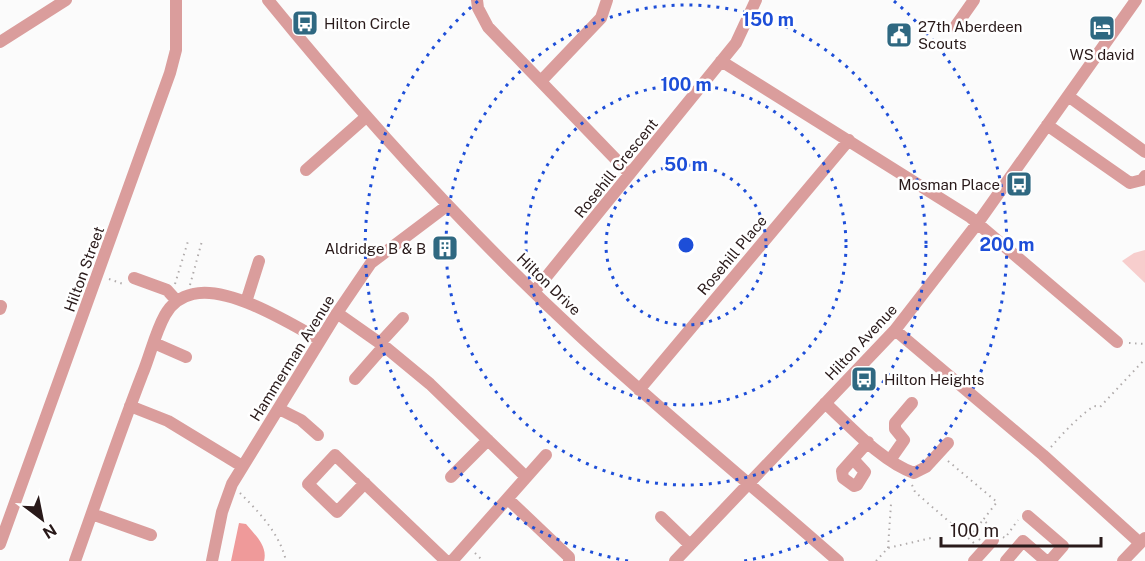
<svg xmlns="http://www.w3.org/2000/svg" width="1145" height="561" font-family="'Public Sans',sans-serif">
<rect width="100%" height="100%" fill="#fbfbfb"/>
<!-- green -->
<path fill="#f7cecd" d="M 1145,250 L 1145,283 L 1122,261 L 1134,253 Z"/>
<!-- water -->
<path fill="#ef9a9a" d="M 239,523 L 246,524 C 255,535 268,546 264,561 L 231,561 Z"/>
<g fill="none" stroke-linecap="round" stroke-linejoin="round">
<!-- path -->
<path stroke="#b0abab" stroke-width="2" stroke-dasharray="1.5 4.5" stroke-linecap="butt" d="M 298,18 L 302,15 L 320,13
M 109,279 L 126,285
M 175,284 L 189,238
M 190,285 L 202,241
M 1129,343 L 1145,344
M 1051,447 C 1064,432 1077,418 1094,406 L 1100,407 L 1145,359
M 948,461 L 997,502 L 983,520 L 994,529
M 912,485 L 915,492 L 975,544
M 240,493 C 259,512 280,534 286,561
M 1003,537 L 1005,538 L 1018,520
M 980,540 L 972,533 L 983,520
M 888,548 L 891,504
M 475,553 L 483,561
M 876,561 L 888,548 L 931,538"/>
<!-- minor -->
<path stroke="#da9d9c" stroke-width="12" d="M 268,0 C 364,118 467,231 579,335 C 663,413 752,485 838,561
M 477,0 L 478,8 L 488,27 L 630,174
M 955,27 L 974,0
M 0,42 L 66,0
M 721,61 L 970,217 L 1117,342
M 541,81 L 601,18 L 607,0
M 1068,96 L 1145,152
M 1047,125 L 1130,183 L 1142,180 L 1145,176
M 306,170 L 366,117
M 134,278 L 167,290 L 176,300
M 534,292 L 736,43 L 756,0
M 246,302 L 259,261
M 0,309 L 1,306
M 337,313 L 384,346 L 430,384 L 526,477
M 895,330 L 1043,455 L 1140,543
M 154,343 L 186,357
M 380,343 L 403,318
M 355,379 L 384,346
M 639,390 L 849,140
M 825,403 C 850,426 882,462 914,473 L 926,467 L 948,443
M 130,406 L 168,421 L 242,466
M 279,409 L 301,420 L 318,435
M 853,459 L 865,472 L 857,485 L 854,486 L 843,478 L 842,471 L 868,442
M 890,460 L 904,440 L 895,429 L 895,423 L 912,403
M 451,477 L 488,440
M 365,483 L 337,512 L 308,484 L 335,455 L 446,561
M 508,499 L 569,557 L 569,561
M 92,514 L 151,535
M 1028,516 L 1063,546 L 1050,561
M 661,517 L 690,545
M 0,544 L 170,73 L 176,50 L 176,0
M 75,561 C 97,499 118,437 142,375 C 150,356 155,333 165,315 C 171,304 180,297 193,294 C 228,285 290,323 320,340
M 212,561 L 222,512 L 232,484 L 337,313 L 371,263 L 448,205
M 452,561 L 546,455
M 675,561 L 895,330 L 977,224 L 1136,0
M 974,561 L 993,540
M 1006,561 L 1023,541 L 1046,561
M 1123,561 L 1145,538"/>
</g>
<!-- distance rings -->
<g fill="none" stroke="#1d4ed8" stroke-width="3" stroke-dasharray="3 6">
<circle cx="686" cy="245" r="80"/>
<circle cx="686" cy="245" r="160"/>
<circle cx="686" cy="245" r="240"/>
<path d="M628 561A321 321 0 0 1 478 1M894 1A321 321 0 0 1 744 561"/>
</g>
<!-- icons -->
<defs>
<symbol id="bus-square" viewBox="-11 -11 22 22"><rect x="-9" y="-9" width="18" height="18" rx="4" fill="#2f6881" stroke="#fff"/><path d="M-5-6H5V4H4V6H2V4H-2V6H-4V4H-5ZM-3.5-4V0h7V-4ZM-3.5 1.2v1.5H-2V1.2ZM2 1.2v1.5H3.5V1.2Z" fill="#fff"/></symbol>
<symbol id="hotel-square" viewBox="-11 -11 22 22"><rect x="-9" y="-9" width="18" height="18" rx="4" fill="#2f6881" stroke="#fff"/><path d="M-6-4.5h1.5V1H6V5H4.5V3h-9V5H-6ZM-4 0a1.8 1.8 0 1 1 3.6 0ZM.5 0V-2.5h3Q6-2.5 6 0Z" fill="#fff"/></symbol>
<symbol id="civic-square" viewBox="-11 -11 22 22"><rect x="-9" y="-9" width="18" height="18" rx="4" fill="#2f6881" stroke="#fff"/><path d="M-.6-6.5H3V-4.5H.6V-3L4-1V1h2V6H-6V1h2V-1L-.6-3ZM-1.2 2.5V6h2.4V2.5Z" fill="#fff"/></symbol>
<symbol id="building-square" viewBox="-11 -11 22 22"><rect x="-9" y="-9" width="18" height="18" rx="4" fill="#2f6881" stroke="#fff"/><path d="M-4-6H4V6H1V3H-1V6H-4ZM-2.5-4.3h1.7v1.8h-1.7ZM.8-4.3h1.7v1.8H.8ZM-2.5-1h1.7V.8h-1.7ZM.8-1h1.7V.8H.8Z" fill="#fff"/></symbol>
</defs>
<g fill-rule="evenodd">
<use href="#bus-square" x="290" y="8" width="30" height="30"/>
<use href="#hotel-square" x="1087" y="13" width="30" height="30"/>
<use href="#civic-square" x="884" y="20" width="30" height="30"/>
<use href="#bus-square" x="1004" y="169" width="30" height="30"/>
<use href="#building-square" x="430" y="233" width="30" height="30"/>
<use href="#bus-square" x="849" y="364" width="30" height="30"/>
</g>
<g text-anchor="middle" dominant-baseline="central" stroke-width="5" stroke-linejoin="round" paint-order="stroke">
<!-- poi labels -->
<g font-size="15" fill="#291a1a" stroke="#fff" text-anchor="start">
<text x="324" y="23">Hilton Circle</text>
<text x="918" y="26">27th Aberdeen<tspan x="918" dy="17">Scouts</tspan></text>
<text x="1102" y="54" text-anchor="middle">WS david</text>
<text x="1000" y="184" text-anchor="end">Mosman Place</text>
<text x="426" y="248" text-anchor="end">Aldridge B &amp; B</text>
<text x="884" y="379">Hilton Heights</text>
</g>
<!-- street labels -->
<g font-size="15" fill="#291a1a" stroke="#fff">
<text transform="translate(616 168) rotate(-51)">Rosehill Crescent</text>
<text transform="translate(732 255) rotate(-50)">Rosehill Place</text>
<text transform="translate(84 269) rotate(-70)">Hilton Street</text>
<text transform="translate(549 284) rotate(44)">Hilton Drive</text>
<text transform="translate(861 342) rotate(-47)">Hilton Avenue</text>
<text transform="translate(292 358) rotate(-58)">Hammerman Avenue</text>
</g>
</g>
<circle cx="686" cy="245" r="9" fill="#1d4ed8" stroke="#fff" stroke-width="3"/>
<g font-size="18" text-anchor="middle" font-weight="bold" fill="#1d4ed8" stroke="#fff" stroke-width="5" stroke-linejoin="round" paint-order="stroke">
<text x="768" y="26">150 m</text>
<text x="686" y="91">100 m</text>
<text x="686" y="171">50 m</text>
<text x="1007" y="251">200 m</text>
</g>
<!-- north arrow -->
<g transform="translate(42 519) rotate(148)" stroke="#ffffff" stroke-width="4.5" paint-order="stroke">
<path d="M0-4.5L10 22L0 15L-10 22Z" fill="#291a1a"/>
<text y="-9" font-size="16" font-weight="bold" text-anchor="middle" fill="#291a1a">N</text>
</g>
<!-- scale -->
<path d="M941 537v9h160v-9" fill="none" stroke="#291a1a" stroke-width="3"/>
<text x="950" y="537" font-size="18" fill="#291a1a" stroke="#ffffff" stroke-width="4.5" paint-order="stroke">100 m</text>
</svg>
